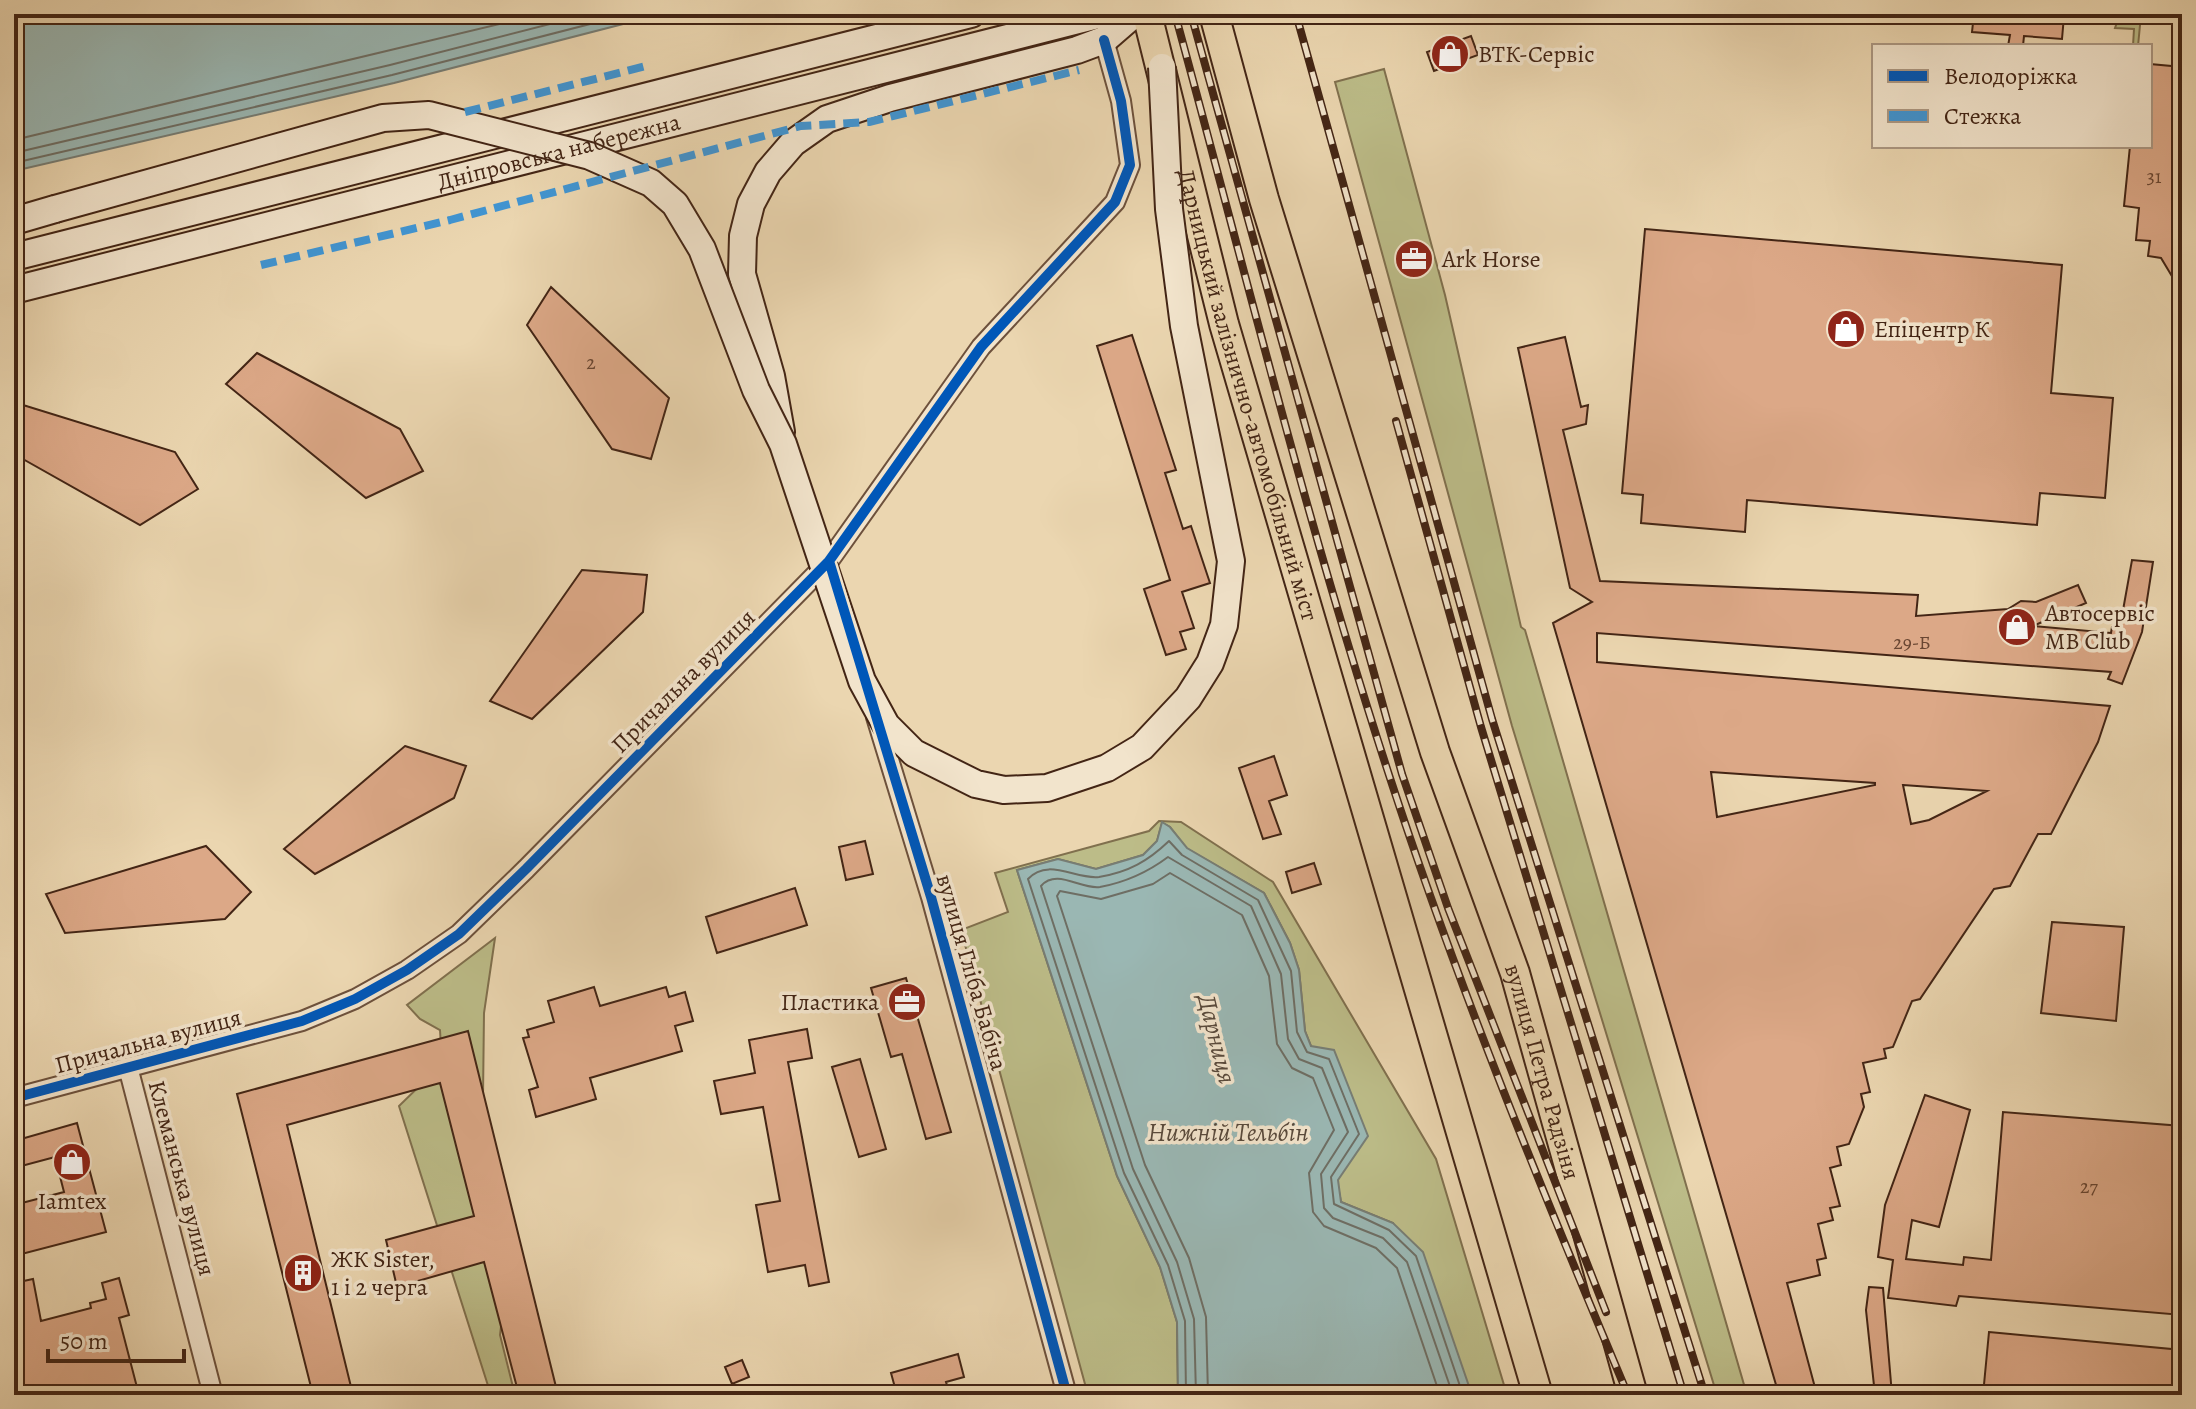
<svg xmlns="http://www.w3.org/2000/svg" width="2196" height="1409" font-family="Alegreya,serif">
<rect width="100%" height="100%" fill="#ebd6b0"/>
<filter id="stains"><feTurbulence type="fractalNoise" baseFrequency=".0025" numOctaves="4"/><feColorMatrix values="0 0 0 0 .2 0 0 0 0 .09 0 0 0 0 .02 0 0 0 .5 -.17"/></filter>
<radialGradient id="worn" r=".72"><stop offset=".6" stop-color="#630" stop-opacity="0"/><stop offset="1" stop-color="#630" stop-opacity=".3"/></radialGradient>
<!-- green -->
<path fill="#bcbc88" stroke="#80704e" stroke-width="2" d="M 2120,14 L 2182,14 L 2182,19 L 2141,15 L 2138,46 L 2133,46 L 2134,29 L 2115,28 Z
M 1384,69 L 1445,295 L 1521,627 L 1525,630 L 1747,1395 L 1717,1395 L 1512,726 L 1335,82 Z
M 1159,821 L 1181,822 L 1273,882 L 1436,1159 L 1507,1395 L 1453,1395 L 1393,1223 L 1341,1202 L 1311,1046 L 1305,1031 L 1299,970 L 1290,943 L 1264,893 L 1186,848 L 1170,827 L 1162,823 L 1157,841 L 1143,855 L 1096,869 L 1058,859 L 1017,870 L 1117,1176 L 1160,1267 L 1177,1322 L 1178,1395 L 1088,1395 L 961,930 L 1008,912 L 995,873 L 1149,831 Z
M 495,938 L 484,1013 L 483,1097 L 504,1302 L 500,1335 L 515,1395 L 491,1395 L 399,1106 L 442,1064 L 440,1030 L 420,1019 L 407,1005 Z"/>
<!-- water -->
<path fill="#9ab7b3" stroke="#777d74" stroke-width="2" d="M 14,14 L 662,14 L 394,83 L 14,171 Z
M 1162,822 L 1170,827 L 1187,848 L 1264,893 L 1290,943 L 1299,970 L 1305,1031 L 1311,1046 L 1334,1050 L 1368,1136 L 1338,1180 L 1341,1202 L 1393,1223 L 1423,1252 L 1472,1395 L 1178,1395 L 1177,1322 L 1160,1267 L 1117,1176 L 1017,870 L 1058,859 L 1096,869 L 1143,855 L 1157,841 Z"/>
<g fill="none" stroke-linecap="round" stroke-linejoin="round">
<!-- shore -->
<path stroke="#6e6e64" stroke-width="2" d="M 14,140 L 541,14
M 14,153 L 390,65 L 589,14
M 14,163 L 392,75 L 629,14
M 1186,1395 L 1185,1321 L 1168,1265 L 1124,1173 L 1028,879 C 1048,857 1076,880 1099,877 C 1129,872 1148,861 1169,841 L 1182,855 L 1258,900 L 1291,971 L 1297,1032 L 1307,1052 L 1329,1059 L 1359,1134 L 1331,1177 L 1334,1204 L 1389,1230 L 1416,1256 L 1463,1395
M 1196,1395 L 1194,1319 L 1177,1262 L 1133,1169 L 1041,886 C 1057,868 1081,890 1100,887 C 1127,882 1148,872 1168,857 L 1251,906 L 1281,974 L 1288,1039 L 1299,1059 L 1322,1068 L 1348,1132 L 1321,1174 L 1324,1208 L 1333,1218 L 1383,1238 L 1407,1262 L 1453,1395
M 1208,1395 L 1206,1317 L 1189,1258 L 1145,1165 L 1057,896 L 1060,891 L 1101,899 L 1153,884 L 1170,873 L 1242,915 L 1269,976 L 1277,1044 L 1292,1068 L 1313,1078 L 1334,1130 L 1309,1173 L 1313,1212 L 1324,1226 L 1376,1248 L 1397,1268 L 1440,1395"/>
</g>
<!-- building -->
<path fill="#dca887" stroke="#432515" stroke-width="2" fill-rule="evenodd" d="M 1974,14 L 2064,16 L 2062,39 L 2024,36 L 2023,46 L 2008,46 L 2010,35 L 1972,32 Z
M 1471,36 L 1478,55 L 1434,71 L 1427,52 Z
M 2150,64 L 2182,67 L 2182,293 L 2161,258 L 2148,256 L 2150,241 L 2136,240 L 2139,208 L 2124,206 L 2130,146 L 2150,146 Z
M 1645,229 L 2062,265 L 2051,393 L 2113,398 L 2105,498 L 2040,493 L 2037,525 L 1747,500 L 1745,532 L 1641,523 L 1643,495 L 1622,493 Z
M 551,287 L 669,398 L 651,459 L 612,449 L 527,325 Z
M 1132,335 L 1176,470 L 1165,473 L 1183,529 L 1191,526 L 1210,583 L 1182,592 L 1194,628 L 1180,632 L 1186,649 L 1166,655 L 1144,589 L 1170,580 L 1097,346 Z
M 1565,337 L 1581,407 L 1588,405 L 1586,424 L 1563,430 L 1600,581 L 1918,595 L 1916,616 L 2008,609 L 2021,601 L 2036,602 L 2078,585 L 2086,603 L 2033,626 L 2111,633 L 2112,627 L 2120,627 L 2132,560 L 2153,562 L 2142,632 L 2122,684 L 2108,679 L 2111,672 L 1597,633 L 1597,662 L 2110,706 L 2098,742 L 2051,834 L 2038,834 L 2010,886 L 1994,889 L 1920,999 L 1912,1001 L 1893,1047 L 1884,1049 L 1886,1058 L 1863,1063 L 1870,1092 L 1861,1094 L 1864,1107 L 1849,1144 L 1837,1147 L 1841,1165 L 1830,1168 L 1840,1206 L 1830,1208 L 1833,1220 L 1818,1224 L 1826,1258 L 1817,1260 L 1820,1275 L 1787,1283 L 1817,1395 L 1779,1395 L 1553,623 L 1592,602 L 1570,588 L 1518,348 ZM 1711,772 L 1875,783 L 1875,785 L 1717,817 ZM 1903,785 L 1987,791 L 1929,820 L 1911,824 Z
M 257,353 L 400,429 L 423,471 L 366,498 L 226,384 Z
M 23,405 L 175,452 L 198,489 L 140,525 L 14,454 L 14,416 Z
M 582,570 L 647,575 L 643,612 L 532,719 L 490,701 Z
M 405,746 L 466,766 L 454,798 L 315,874 L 284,849 Z
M 1274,756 L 1287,795 L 1269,801 L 1281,834 L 1263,839 L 1239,768 Z
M 865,841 L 873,874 L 846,880 L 839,847 Z
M 206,846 L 251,892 L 225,919 L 65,933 L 46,894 Z
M 1314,863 L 1321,884 L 1292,893 L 1286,872 Z
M 795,888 L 807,925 L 717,953 L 706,917 Z
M 2052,922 L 2124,927 L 2116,1021 L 2041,1013 Z
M 906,978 L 951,1132 L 926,1139 L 902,1054 L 891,1057 L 871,988 Z
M 594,987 L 600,1006 L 666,987 L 669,997 L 685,992 L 693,1021 L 675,1026 L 682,1051 L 590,1078 L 596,1099 L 536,1117 L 529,1090 L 538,1087 L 523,1038 L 529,1037 L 527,1030 L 554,1022 L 548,1001 Z
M 807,1029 L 812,1058 L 788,1062 L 829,1282 L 809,1286 L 805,1265 L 768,1272 L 756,1205 L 780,1201 L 763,1107 L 721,1114 L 714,1081 L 755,1073 L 749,1040 Z
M 468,1031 L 558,1395 L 519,1395 L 484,1262 L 397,1287 L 386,1240 L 474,1216 L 440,1083 L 287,1125 L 353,1395 L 313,1395 L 237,1094 Z
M 860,1059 L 886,1149 L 859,1157 L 832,1067 Z
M 1925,1095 L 1970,1110 L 1939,1227 L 1912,1220 L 1906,1259 L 1963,1265 L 1964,1257 L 1991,1260 L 2003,1112 L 2182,1126 L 2182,1315 L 1959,1296 L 1956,1306 L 1888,1298 L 1893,1260 L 1878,1257 L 1885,1205 Z
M 77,1123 L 106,1232 L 14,1256 L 14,1205 L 64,1192 L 55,1157 L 14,1168 L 14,1141 Z
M 119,1278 L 129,1315 L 119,1318 L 139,1395 L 14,1395 L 14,1283 L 33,1279 L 41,1321 L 91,1308 L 90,1303 L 106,1299 L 102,1283 Z
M 1869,1287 L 1883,1288 L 1892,1395 L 1875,1395 L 1866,1310 Z
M 1989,1332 L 2182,1350 L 2182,1395 L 1983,1395 Z
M 958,1354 L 964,1377 L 946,1382 L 950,1395 L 897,1395 L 891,1373 Z
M 742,1360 L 749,1377 L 732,1384 L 725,1367 Z"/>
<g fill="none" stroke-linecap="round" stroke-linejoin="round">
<defs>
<path id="street" d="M 876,717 L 931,897 L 1067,1395
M 128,1067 L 213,1395
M 14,1098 L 302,1021 L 355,999 L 407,970 L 459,934 L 526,869 L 829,561 L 981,347 L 1115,202 L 1130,165 L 1121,101 L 1104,40"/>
<g id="secondary">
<path d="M 14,221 L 55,209"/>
<path d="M 14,257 L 971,14"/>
<path id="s1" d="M 14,290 L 1102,14"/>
<path d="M 781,432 L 771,376 L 742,274 L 743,236 L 751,204 L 768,172 L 793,143 L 827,119 L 890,98 L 1077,50 L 1104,40 L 1134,14"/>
</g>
<g id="primary">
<path id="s2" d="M 1147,14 L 1224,324 L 1538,1395"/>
<path id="s3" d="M 1214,14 L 1264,199 L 1435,752 L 1515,973 L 1633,1395"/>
</g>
</defs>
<!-- street casing -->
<use href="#street" stroke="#6d513c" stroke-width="22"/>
<!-- secondary casing -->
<use href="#secondary" stroke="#432515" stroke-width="30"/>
<!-- primary casing -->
<use href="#primary" stroke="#432515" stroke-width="32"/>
<!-- street -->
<use href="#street" stroke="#f2e4cc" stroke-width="18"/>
<!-- secondary -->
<use href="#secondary" stroke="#f2e4cc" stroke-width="26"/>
<!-- primary -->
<use href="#primary" stroke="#ebd6b0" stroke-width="28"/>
<defs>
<path id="rail" d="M 1175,14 C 1245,270 1308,529 1391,781 C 1459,989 1543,1193 1628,1395
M 1191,14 L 1402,774 L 1448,908 L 1606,1312
M 1296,14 L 1492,719 L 1705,1395
M 1396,421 L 1481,727 L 1684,1395"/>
</defs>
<!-- rail casing -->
<use href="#rail" stroke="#432515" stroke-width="8"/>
<!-- rail -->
<use href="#rail" stroke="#f2e4cc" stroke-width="5" stroke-dasharray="15" stroke-linecap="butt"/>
<defs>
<path id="secondary-bridge" d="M 55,209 L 383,118 L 429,115 L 590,156 L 651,183 L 675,204 L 702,249 L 756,390 L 783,444 L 862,681 L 886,725 L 914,753 L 976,784 L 1004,790 L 1047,788 L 1107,768 L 1142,747 L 1188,698 L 1210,663 L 1224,625 L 1231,561 L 1184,326 L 1169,209 L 1162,67"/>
</defs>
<!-- secondary-bridge casing -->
<use href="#secondary-bridge" stroke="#432515" stroke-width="30" stroke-linecap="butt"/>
<!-- secondary-bridge -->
<use href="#secondary-bridge" stroke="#f2e4cc" stroke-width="26"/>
<!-- quiet -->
<path stroke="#4095d3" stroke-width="8" stroke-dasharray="16 8" stroke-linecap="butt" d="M 465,112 L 650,65
M 261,265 L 450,220 L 801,126 L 869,122 L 1079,70"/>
<defs>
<path id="cycleway" d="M 829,561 L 931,897 L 1067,1395
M 14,1098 L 302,1021 L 355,999 L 407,970 L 459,934 L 526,869 L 829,561 L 981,347 L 1115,202 L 1130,165 L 1121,101 L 1104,40"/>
</defs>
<!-- cycleway casing -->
<use href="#cycleway" stroke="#f2e4cc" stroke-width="15"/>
<!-- cycleway -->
<use href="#cycleway" stroke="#0057b8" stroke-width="10"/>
</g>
<!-- icons -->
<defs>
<symbol id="shop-disc" viewBox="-11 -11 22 22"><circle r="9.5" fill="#8f2418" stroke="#f2e4cc"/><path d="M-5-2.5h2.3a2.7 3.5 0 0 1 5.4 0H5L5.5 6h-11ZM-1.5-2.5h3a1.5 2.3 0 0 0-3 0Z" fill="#fff"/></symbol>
<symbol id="office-disc" viewBox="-11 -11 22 22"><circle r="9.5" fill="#8f2418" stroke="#f2e4cc"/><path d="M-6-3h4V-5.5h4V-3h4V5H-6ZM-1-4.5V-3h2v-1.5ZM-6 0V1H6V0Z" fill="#fff"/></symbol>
<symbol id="building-disc" viewBox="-11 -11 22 22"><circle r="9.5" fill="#8f2418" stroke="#f2e4cc"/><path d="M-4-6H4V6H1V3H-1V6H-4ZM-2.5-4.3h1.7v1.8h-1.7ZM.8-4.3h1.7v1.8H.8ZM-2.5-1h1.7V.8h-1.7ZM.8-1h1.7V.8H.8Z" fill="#fff"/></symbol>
</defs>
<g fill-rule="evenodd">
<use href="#shop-disc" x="1428" y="32" width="44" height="44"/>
<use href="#office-disc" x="1392" y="237" width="44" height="44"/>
<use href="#shop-disc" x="1824" y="307" width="44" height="44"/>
<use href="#shop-disc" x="1995" y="605" width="44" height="44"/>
<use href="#office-disc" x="885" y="980" width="44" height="44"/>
<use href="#shop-disc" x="50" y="1140" width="44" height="44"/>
<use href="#building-disc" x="281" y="1251" width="44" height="44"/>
</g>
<g text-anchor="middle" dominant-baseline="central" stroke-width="7" stroke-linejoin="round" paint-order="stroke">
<!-- number labels -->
<g font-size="20" fill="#694632">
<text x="2154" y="176">31</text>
<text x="591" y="362">2</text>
<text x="1912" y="642">29-Б</text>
<text x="2089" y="1186">27</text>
</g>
<!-- poi labels -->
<g font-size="24" fill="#432515" stroke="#f2e4cc" text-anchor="start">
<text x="1478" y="54">ВТК-Сервіс</text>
<text x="1442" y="259">Ark Horse</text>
<text x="1874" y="329">Епіцентр К</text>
<text x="2045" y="613">Автосервіс<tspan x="2045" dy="28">MB Club</tspan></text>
<text x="879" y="1002" text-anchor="end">Пластика</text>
<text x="72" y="1201" text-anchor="middle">Iamtex</text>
<text x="331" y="1259">ЖК Sister,<tspan x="331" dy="28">1 і 2 черга</tspan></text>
</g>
<!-- street labels -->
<g font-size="24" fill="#432515" stroke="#f2e4cc">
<text stroke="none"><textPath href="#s1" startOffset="562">Дніпровська набережна</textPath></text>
<text stroke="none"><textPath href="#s2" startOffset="394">Дарницький залізнично-автомобільний міст</textPath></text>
<text transform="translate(683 681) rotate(-45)">Причальна вулиця</text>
<text transform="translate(972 972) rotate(74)">вулиця Гліба Бабіча</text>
<text transform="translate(148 1041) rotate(-15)">Причальна вулиця</text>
<text stroke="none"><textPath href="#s3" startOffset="1108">вулиця Петра Радзіня</textPath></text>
<text transform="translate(182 1178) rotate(75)">Клеманська вулиця</text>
</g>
<!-- water labels -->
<g font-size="26" font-style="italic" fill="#594a3c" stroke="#f2e4cc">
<text transform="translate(1217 1039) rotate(76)">Дарниця</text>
<text x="1228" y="1132">Нижній Тельбін</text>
</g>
</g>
<!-- margin -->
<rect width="2196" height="1409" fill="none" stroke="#ebd6b0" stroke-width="48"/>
<rect x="16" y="16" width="2164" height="1377" fill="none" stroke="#432515" stroke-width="4"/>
<rect x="24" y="24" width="2148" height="1361" fill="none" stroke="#432515" stroke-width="2"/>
<!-- legend -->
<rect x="1872" y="44" width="280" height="104" fill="#f2e4cc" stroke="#ac9883" stroke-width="2"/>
<rect x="1888" y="70" width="40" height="12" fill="#0057b8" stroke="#ac9883" stroke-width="2"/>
<text x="1944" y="84" font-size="24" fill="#432515">Велодоріжка</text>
<rect x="1888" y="110" width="40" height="12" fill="#4095d3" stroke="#ac9883" stroke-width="2"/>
<text x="1944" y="124" font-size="24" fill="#432515">Стежка</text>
<!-- scale -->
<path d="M48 1349v12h136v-12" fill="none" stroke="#432515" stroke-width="4"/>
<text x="60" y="1349" font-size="24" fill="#432515" stroke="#f2e4cc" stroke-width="6" paint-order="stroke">50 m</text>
<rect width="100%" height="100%" filter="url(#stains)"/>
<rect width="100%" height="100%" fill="url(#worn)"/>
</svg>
